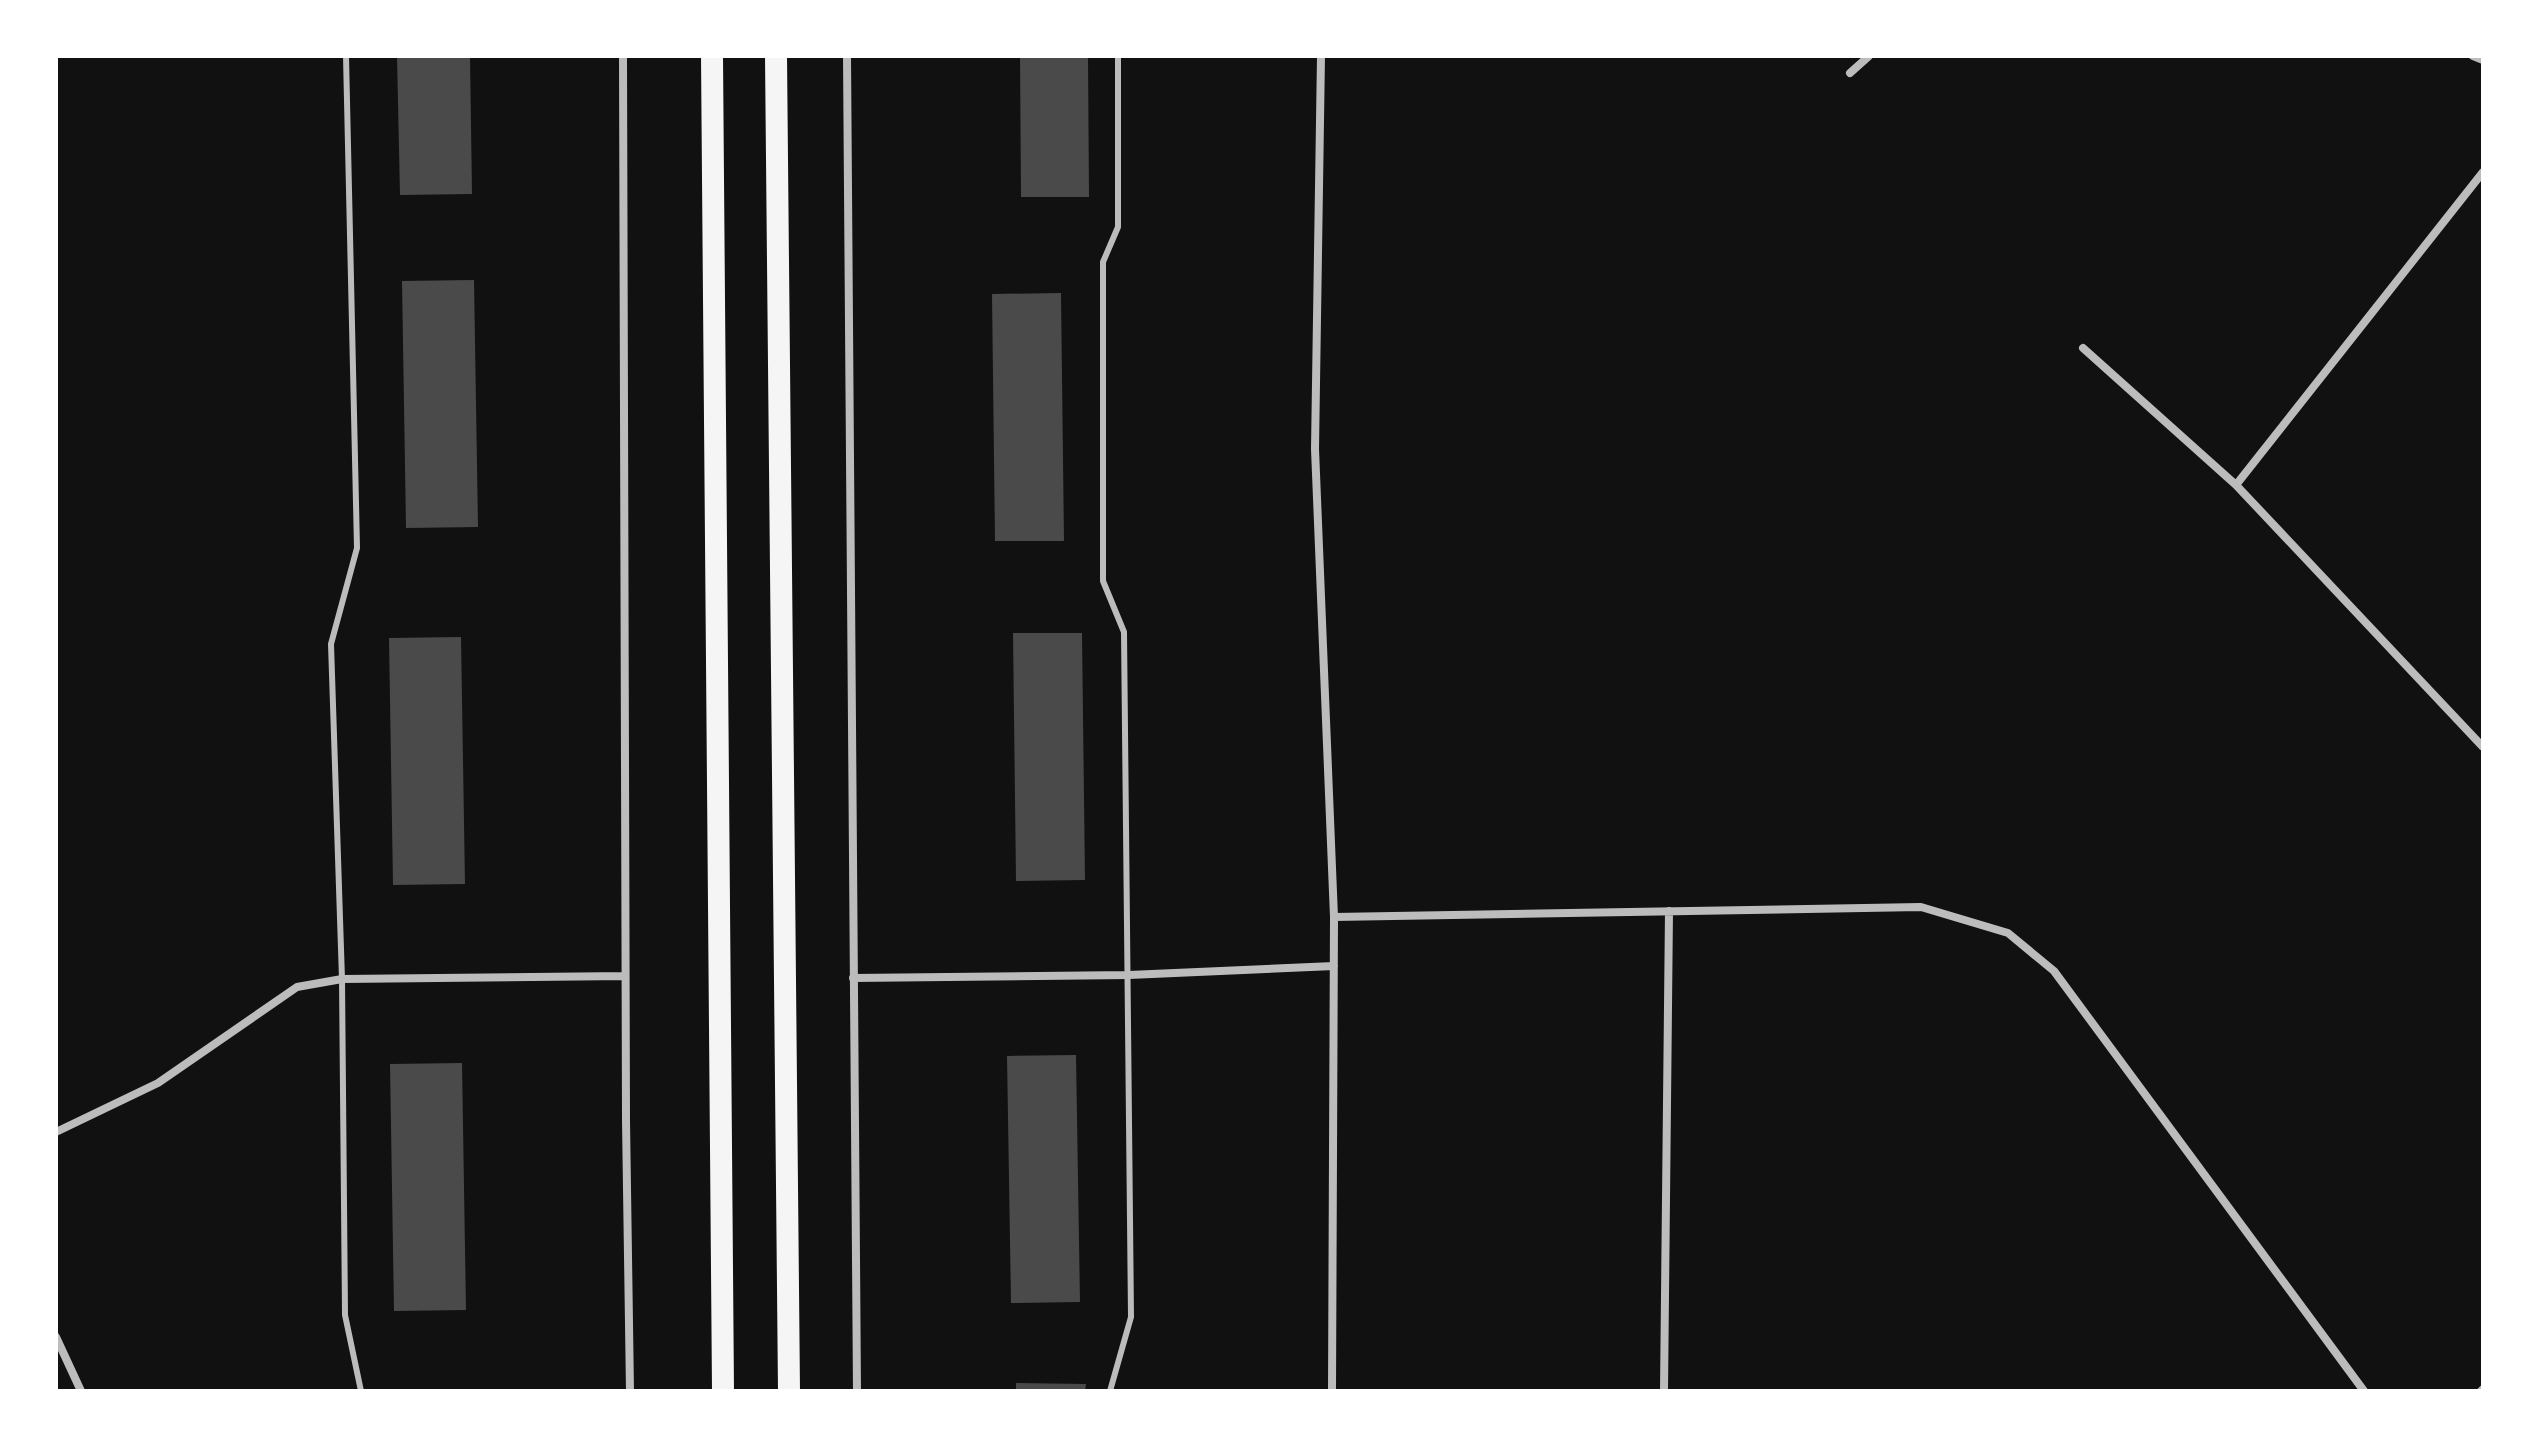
<svg xmlns="http://www.w3.org/2000/svg" width="2539" height="1447" font-family="Mulish,sans-serif">
<rect width="100%" height="100%" fill="#111"/>
<!-- building -->
<path fill="#4a4a4a" d="M 397,56 L 470,56 L 472,194 L 400,195 Z
M 1020,56 L 1088,56 L 1089,197 L 1021,197 Z
M 474,280 L 478,527 L 406,528 L 402,281 Z
M 1061,293 L 1064,541 L 995,541 L 992,294 Z
M 1013,633 L 1082,633 L 1085,880 L 1016,881 Z
M 461,637 L 465,884 L 393,885 L 389,638 Z
M 1076,1055 L 1080,1302 L 1011,1303 L 1007,1056 Z
M 462,1063 L 466,1310 L 394,1311 L 390,1064 Z
M 1016,1383 L 1086,1384 L 1085,1391 L 1016,1391 Z"/>
<g fill="none" stroke-linecap="round" stroke-linejoin="round">
<!-- service -->
<path stroke="#bcbcbc" stroke-width="6" d="M 346,56 L 357,548 L 331,644 L 342,979 L 345,1315 L 361,1391
M 1110,1391 L 1131,1317 L 1124,632 L 1103,581 L 1103,262 L 1118,227 L 1118,56"/>
<!-- minor -->
<path stroke="#bcbcbc" stroke-width="8" d="M 623,56 L 626,1121 L 630,1391
M 847,56 L 857,1391
M 1321,56 L 1315,449 L 1334,917 L 1332,1391
M 2473,56 L 2483,60
M 1850,73 L 1869,56
M 2083,348 L 2236,485 L 2483,747
M 2236,485 L 2483,172
M 1334,917 L 1921,907 L 2008,933 L 2054,971 L 2364,1391
M 853,978 L 1129,975 L 1334,966
M 56,1132 L 158,1083 L 297,987 L 342,979 L 625,976
M 56,1337 L 81,1391
M 1664,1391 L 1669,911
M 2481,1391 L 2483,1389"/>
<!-- trunk -->
<path stroke="#f5f5f5" stroke-width="22" d="M 712,56 L 723,1391
M 776,56 L 789,1391"/>
</g>
<!-- border -->
<rect width="2539" height="1447" fill="none" stroke="#ffffff" stroke-width="116"/>
</svg>
